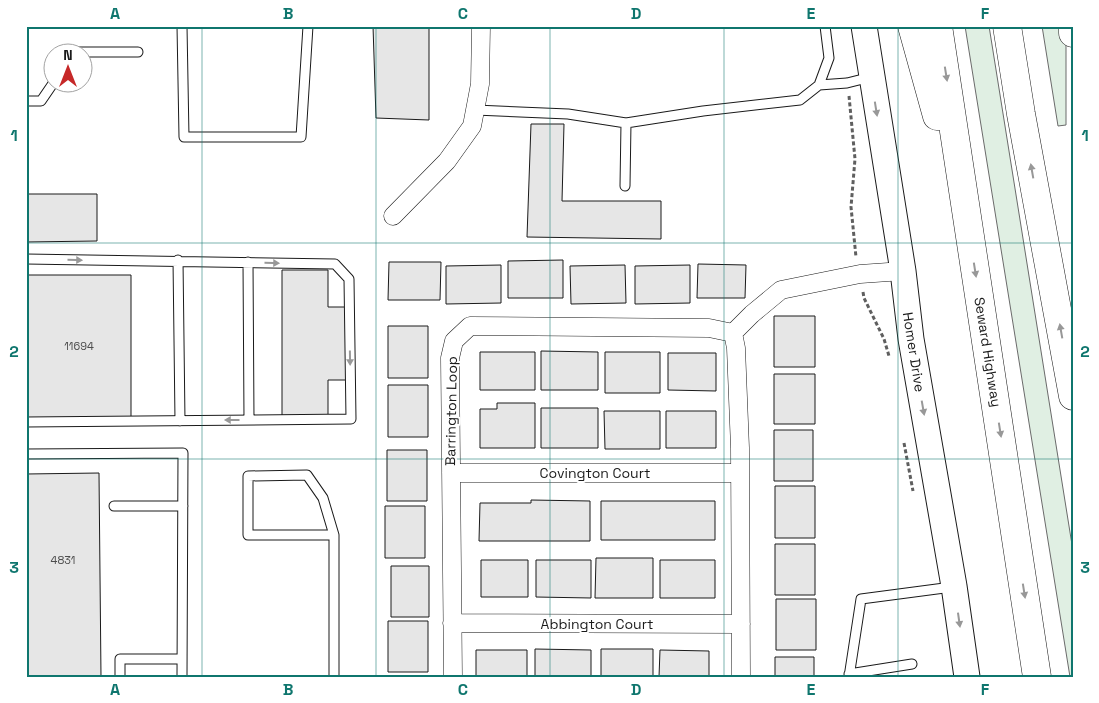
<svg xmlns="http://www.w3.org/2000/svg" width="1099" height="703" font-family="'Space Grotesk',sans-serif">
<rect width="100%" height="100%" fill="#fff"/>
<!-- green -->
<path fill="#e0efe3" stroke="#6a6a6a" d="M 965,26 L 989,26 L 1073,551 L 1073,677 L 1070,677 Z
M 1042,26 L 1066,26 L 1066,125 L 1058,126 Z"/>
<!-- building -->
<path fill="#e6e6e6" stroke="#1a1a1a" d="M 373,26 L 429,26 L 429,120 L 376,118 Z
M 531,124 L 564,124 L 562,201 L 661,201 L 661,239 L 527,237 Z
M 26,194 L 97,194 L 97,241 L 26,242 Z
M 563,260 L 563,298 L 508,298 L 508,261 Z
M 389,262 L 441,262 L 440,300 L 388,300 Z
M 698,264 L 746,265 L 745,298 L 697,298 Z
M 501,265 L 501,303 L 446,304 L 446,266 Z
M 625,265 L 626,303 L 571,304 L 570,266 Z
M 690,265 L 690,303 L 635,304 L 635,266 Z
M 282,270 L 328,270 L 328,307 L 346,307 L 346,380 L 328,380 L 328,417 L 282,417 Z
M 26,275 L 131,275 L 131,418 L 26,418 Z
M 774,316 L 815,316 L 815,367 L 774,367 Z
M 388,326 L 428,326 L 428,378 L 388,378 Z
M 541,351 L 598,352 L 598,390 L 541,390 Z
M 480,352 L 535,352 L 535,390 L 480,390 Z
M 605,352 L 660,352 L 660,393 L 605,393 Z
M 668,353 L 716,353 L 716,391 L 668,390 Z
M 774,374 L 815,374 L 815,424 L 774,424 Z
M 388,385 L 428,385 L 428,437 L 388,437 Z
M 497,403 L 535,403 L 535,448 L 480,448 L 480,409 L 497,409 Z
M 541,408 L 598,408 L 598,448 L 541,448 Z
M 604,411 L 660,411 L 660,449 L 605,449 Z
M 666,411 L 716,411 L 716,448 L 666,448 Z
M 774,430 L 813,430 L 813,481 L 774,481 Z
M 387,450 L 427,450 L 427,501 L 387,501 Z
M 99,473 L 101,677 L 26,677 L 26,474 Z
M 775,486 L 815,486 L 815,538 L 775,538 Z
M 531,500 L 590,501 L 590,541 L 479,541 L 480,503 L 531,503 Z
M 601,501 L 715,501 L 715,540 L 601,540 Z
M 385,506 L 425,506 L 425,558 L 385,558 Z
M 775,544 L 815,544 L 815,595 L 775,595 Z
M 596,558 L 653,558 L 653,598 L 595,598 Z
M 481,560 L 528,560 L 528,597 L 481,597 Z
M 536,560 L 591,560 L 591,598 L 536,597 Z
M 660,560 L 715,560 L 715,598 L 660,598 Z
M 391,566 L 429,566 L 429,617 L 391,617 Z
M 776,599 L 816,599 L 816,650 L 776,650 Z
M 388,621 L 428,621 L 428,672 L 388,672 Z
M 535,649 L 591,650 L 591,677 L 535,677 Z
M 601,649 L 653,649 L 653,677 L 601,677 Z
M 476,650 L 527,650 L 527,677 L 476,677 Z
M 660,650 L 709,651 L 709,677 L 659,677 Z
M 775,657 L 814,657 L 814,677 L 775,677 Z"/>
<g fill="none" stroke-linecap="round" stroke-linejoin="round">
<defs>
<path id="service" d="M 182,26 L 184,137 L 301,137 L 308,26
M 74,52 L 138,52
M 819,85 L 847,83 L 871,77
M 26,101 L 41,101 L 54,82
M 475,110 L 568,114 L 626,123 L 625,186
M 626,123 L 703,111 L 800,100 L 819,85 L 829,58 L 825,26
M 26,259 L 335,264 L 349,279 L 351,419 L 26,422
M 178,260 L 180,421
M 248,262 L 249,420
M 26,454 L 183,453 L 182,677
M 114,506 L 183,506
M 334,535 L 248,535 L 248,476 L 307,475 L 323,498 L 334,535 L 334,677
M 849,674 L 912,664
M 120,677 L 120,659 L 182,659
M 849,677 L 861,599 L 952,587"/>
<path id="minor" d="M 393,216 L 447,161 L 472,126 L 480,84 L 481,26
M 733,333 L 752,314 L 781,290 L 860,274 L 903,271
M 451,473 L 740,473
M 452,623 L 741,624
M 453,677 L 450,358 L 454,341 L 470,326 L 709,328 L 733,333 L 736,348 L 740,448 L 741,677"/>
<path id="secondary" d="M 864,26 L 903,271 L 911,339 L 954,586 L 967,677"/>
<path id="motorway" d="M 912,26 L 937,116
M 938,26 L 1037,677
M 1007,26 L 1021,114 L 1073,396
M 1073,26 L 1073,33"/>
</defs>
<!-- service casing -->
<use href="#service" stroke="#1a1a1a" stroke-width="11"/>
<!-- minor casing -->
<use href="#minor" stroke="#1a1a1a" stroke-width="19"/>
<!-- secondary casing -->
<use href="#secondary" stroke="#1a1a1a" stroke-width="27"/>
<!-- motorway casing -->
<use href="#motorway" stroke="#1a1a1a" stroke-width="29"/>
<!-- path -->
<path stroke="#5f5f5f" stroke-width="3" stroke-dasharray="4 2.5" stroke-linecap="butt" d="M 849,96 L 855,159 L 851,207 L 856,257
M 863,292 L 864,298 L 884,339 L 889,356
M 904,443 L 913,491"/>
<!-- service -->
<use href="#service" stroke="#fff" stroke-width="9"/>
<!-- minor -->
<use href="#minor" stroke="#fff" stroke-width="18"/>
<!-- secondary -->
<use href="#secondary" stroke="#fff" stroke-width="25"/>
<!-- motorway -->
<use href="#motorway" stroke="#fff" stroke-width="28"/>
</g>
<!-- one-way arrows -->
<defs><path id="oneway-solid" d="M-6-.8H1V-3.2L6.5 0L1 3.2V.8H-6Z" transform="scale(1.25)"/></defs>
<g fill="#989898">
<use href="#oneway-solid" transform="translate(946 74) rotate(81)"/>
<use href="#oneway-solid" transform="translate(876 109) rotate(81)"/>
<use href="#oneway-solid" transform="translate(1032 171) rotate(-100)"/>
<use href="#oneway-solid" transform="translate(75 260) rotate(1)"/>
<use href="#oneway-solid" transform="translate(272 263) rotate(1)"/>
<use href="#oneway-solid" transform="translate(975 270) rotate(81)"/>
<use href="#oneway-solid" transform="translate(1061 331) rotate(-100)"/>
<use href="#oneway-solid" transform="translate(350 358) rotate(89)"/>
<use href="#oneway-solid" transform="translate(923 408) rotate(80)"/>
<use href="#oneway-solid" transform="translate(232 420) rotate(180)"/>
<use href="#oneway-solid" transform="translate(1000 430) rotate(81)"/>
<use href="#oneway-solid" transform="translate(1024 591) rotate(81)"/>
<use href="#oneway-solid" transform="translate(959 620) rotate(82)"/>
</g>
<!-- grid -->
<path fill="none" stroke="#0f766e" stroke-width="1" stroke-opacity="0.55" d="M 202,26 L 202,677M 376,26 L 376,677M 550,26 L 550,677M 724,26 L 724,677M 898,26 L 898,677M 26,243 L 1073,243M 26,459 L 1073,459"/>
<g text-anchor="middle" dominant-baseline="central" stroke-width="4" stroke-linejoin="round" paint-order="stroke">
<!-- number labels -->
<g font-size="11" fill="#4d4d4d">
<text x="79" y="346">11694</text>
<text x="63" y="560">4831</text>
</g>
<!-- street labels -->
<g font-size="14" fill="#1a1a1a" stroke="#fff">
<text transform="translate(914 352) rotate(81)">Homer Drive</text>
<text transform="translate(988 352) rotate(81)">Seward Highway</text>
<text transform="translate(451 411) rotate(-89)">Barrington Loop</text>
<text x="595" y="473">Covington Court</text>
<text x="597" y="624">Abbington Court</text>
</g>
</g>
<!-- border -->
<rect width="1099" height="703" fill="none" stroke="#ffffff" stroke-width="55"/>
<!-- north arrow -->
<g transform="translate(68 68)"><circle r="24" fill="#ffffff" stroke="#a3a3a3"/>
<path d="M0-4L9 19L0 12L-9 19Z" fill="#c62828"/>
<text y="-8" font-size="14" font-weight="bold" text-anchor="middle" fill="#1a1a1a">N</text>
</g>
<rect x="28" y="28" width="1044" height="648" fill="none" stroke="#0f766e" stroke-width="2"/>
<g font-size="16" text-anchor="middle" font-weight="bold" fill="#0f766e">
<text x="115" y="19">A</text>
<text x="288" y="19">B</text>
<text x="463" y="19">C</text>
<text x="636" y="19">D</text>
<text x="811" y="19">E</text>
<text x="985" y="19">F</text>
<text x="14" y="141">1</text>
<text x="1085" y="141">1</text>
<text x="14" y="357">2</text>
<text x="1085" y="357">2</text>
<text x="14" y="573">3</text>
<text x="1085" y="573">3</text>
<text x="115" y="695">A</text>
<text x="288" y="695">B</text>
<text x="463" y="695">C</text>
<text x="636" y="695">D</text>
<text x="811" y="695">E</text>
<text x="985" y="695">F</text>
</g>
</svg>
